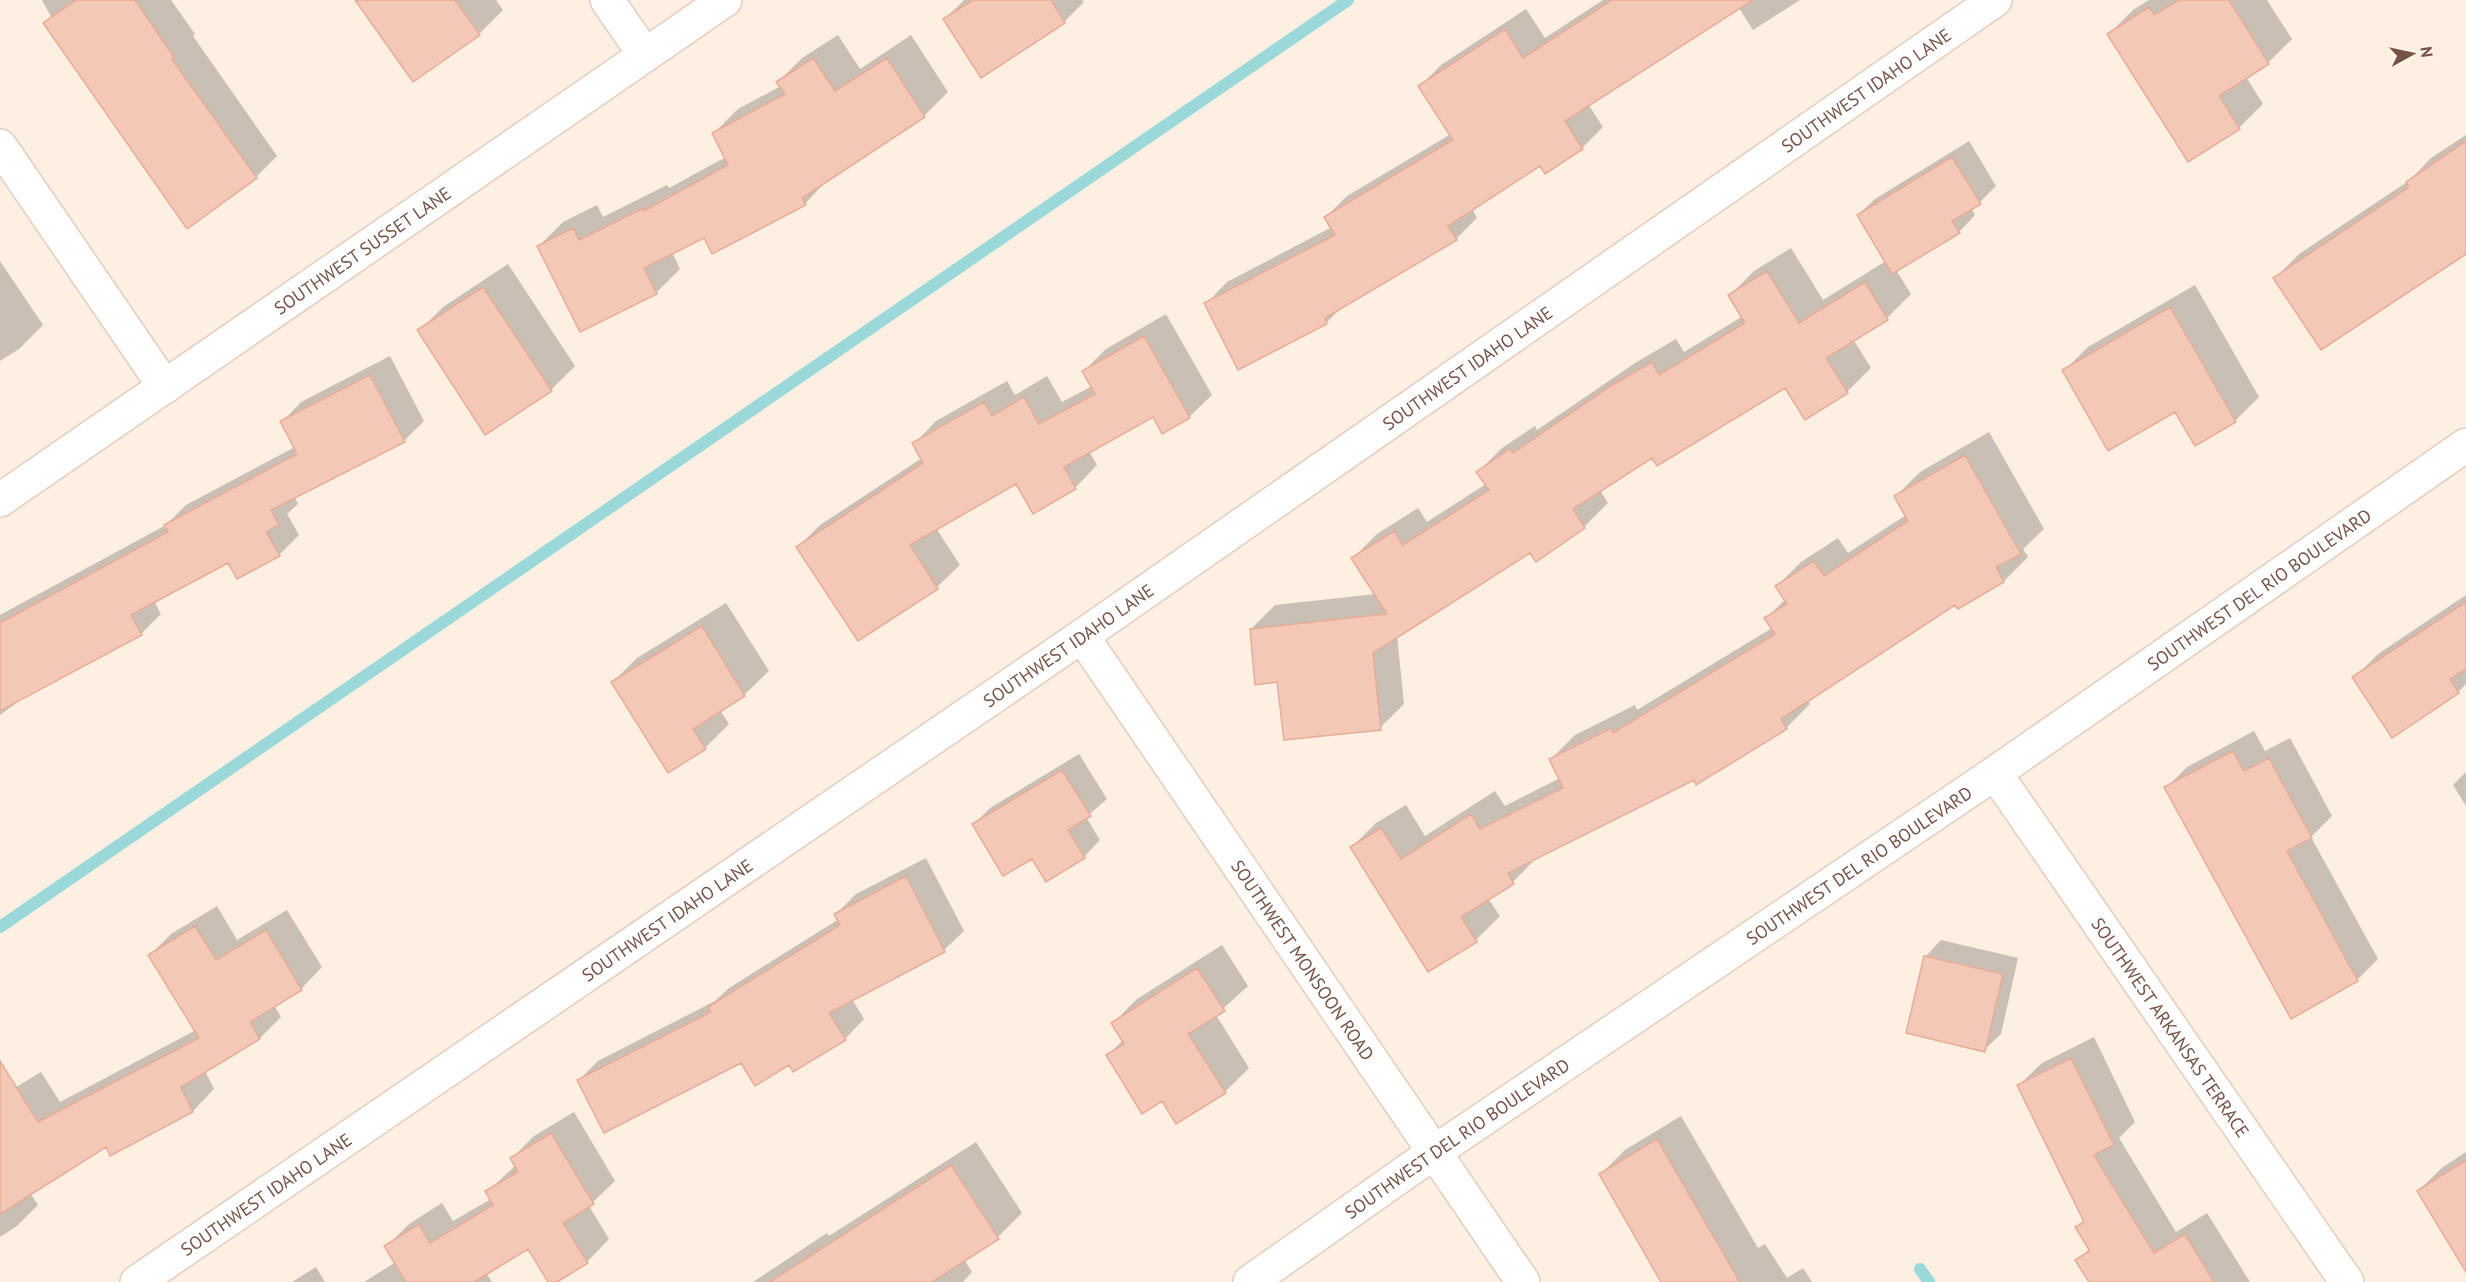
<svg xmlns="http://www.w3.org/2000/svg" width="2466" height="1282" font-family="'PT Sans',sans-serif">
<rect width="100%" height="100%" fill="#fdefe1"/>
<!-- shadow -->
<path fill="#0003" d="M 42,0 L 171,0 L 195,34 L 193,36 L 277,156 L 256,177 L 45,24 L 51,17 Z
M 357,0 L 496,0 L 503,10 L 479,34 Z
M 964,0 L 1082,0 L 1084,2 L 1064,22 L 981,76 L 945,19 Z
M 1603,0 L 1800,0 L 1753,30 L 1739,8 L 1588,104 L 1603,127 L 1582,148 L 1546,172 L 1540,164 L 1472,208 L 1477,218 L 1456,239 L 1344,305 L 1327,322 L 1239,368 L 1206,304 L 1227,282 L 1332,227 L 1326,217 L 1347,196 L 1451,134 L 1420,86 L 1441,65 L 1526,9 L 1545,38 Z
M 2149,0 L 2267,0 L 2292,39 L 2268,63 L 2246,77 L 2263,104 L 2239,128 L 2109,34 L 2133,10 Z
M 838,35 L 860,69 L 911,35 L 948,92 L 924,116 L 828,179 L 805,204 L 704,236 L 672,252 L 680,269 L 656,293 L 539,246 L 563,222 L 597,205 L 603,217 L 667,185 L 669,188 L 726,157 L 714,133 L 738,109 L 781,86 L 778,82 L 802,58 Z
M 2466,135 L 2466,254 L 2275,278 L 2299,254 L 2410,180 L 2431,158 Z
M 1969,141 L 1996,186 L 1980,202 L 1971,208 L 1975,215 L 1959,232 L 1896,270 L 1911,294 L 1887,318 L 1853,339 L 1871,368 L 1847,392 L 1786,386 L 1652,456 L 1600,490 L 1608,503 L 1584,527 L 1530,551 L 1397,635 L 1404,704 L 1380,728 L 1279,680 L 1251,629 L 1275,605 L 1376,594 L 1353,558 L 1377,534 L 1418,508 L 1427,522 L 1486,484 L 1478,472 L 1502,448 L 1535,426 L 1537,430 L 1635,363 L 1676,339 L 1684,352 L 1743,316 L 1730,295 L 1754,271 L 1791,248 L 1823,300 L 1886,261 L 1858,215 L 1875,199 Z
M 0,261 L 43,325 L 19,349 L 0,361 Z
M 508,264 L 575,366 L 551,390 L 486,433 L 419,331 L 443,307 Z
M 2195,285 L 2259,397 L 2235,421 L 2176,410 L 2064,371 L 2088,347 Z
M 1166,314 L 1212,395 L 1189,417 L 1163,432 L 1154,414 L 1089,451 L 1097,465 L 1075,488 L 1017,482 L 936,528 L 960,565 L 937,587 L 858,639 L 798,547 L 820,525 L 922,458 L 914,444 L 936,421 L 1007,381 L 1015,395 L 1047,376 L 1062,402 L 1092,386 L 1084,371 L 1106,349 Z
M 390,356 L 424,421 L 404,441 L 294,496 L 298,504 L 287,514 L 299,535 L 279,555 L 229,561 L 154,601 L 161,614 L 141,634 L 26,696 L 0,715 L 0,615 L 166,525 L 186,505 L 295,447 L 282,422 L 301,402 Z
M 1989,432 L 2044,529 L 2023,549 L 2028,557 L 2004,581 L 1956,602 L 1807,699 L 1810,704 L 1786,728 L 1694,778 L 1537,857 L 1513,882 L 1488,898 L 1500,916 L 1476,940 L 1352,847 L 1376,823 L 1406,805 L 1425,836 L 1495,791 L 1505,806 L 1560,778 L 1551,759 L 1575,735 L 1635,705 L 1637,710 L 1772,628 L 1766,618 L 1786,599 L 1777,586 L 1801,562 L 1838,538 L 1848,553 L 1906,515 L 1896,496 L 1920,472 Z
M 2466,595 L 2466,684 L 2458,692 L 2354,678 L 2378,654 Z
M 726,603 L 769,671 L 744,695 L 720,710 L 729,724 L 705,748 L 613,682 L 637,658 Z
M 2254,731 L 2265,751 L 2290,738 L 2332,816 L 2311,837 L 2378,959 L 2357,980 L 2291,1017 L 2166,788 L 2187,767 Z
M 1079,754 L 1107,799 L 1086,817 L 1100,840 L 1084,857 L 1032,856 L 974,824 L 990,808 Z
M 2466,772 L 2466,806 L 2453,785 Z
M 926,858 L 964,931 L 944,950 L 852,999 L 864,1019 L 845,1039 L 789,1063 L 742,1061 L 579,1080 L 598,1061 L 715,1001 L 729,988 L 839,919 L 836,914 L 856,894 Z
M 217,906 L 237,940 L 287,910 L 322,967 L 301,989 L 274,1005 L 281,1017 L 260,1038 L 205,1071 L 214,1089 L 193,1111 L 111,1154 L 107,1145 L 30,1193 L 38,1205 L 17,1226 L 0,1237 L 0,1097 L 41,1072 L 60,1102 L 196,1030 L 150,955 L 171,934 Z
M 1941,940 L 2018,958 L 2001,1034 L 1984,1050 L 1925,957 Z
M 1222,945 L 1248,986 L 1216,1015 L 1249,1068 L 1225,1092 L 1162,1099 L 1108,1055 L 1123,1040 L 1113,1023 L 1137,999 Z
M 2094,1037 L 2135,1122 L 2119,1138 L 2176,1232 L 2207,1213 L 2250,1282 L 2090,1282 L 2077,1261 L 2090,1248 L 2077,1227 L 2085,1220 L 2019,1085 L 2042,1063 Z
M 574,1112 L 615,1181 L 589,1206 L 609,1239 L 587,1262 L 554,1282 L 550,1282 L 529,1247 L 486,1273 L 492,1282 L 364,1282 L 396,1262 L 386,1247 L 409,1224 L 442,1203 L 453,1221 L 491,1199 L 487,1192 L 516,1165 L 512,1158 L 534,1136 Z
M 1681,1116 L 1758,1248 L 1765,1244 L 1787,1278 L 1803,1268 L 1812,1282 L 1676,1282 L 1601,1174 L 1625,1150 Z
M 976,1142 L 1022,1213 L 998,1237 L 964,1259 L 972,1272 L 963,1282 L 753,1282 L 827,1233 L 829,1236 Z
M 2466,1152 L 2466,1266 L 2418,1191 L 2443,1167 Z
M 316,1267 L 325,1282 L 292,1282 Z"/>
<g fill="none" stroke-linecap="round" stroke-linejoin="round">
<!-- stream -->
<path stroke="#9ad8da" stroke-width="12" d="M 0,927 L 1348,0
M 1920,1269 L 1929,1282"/>
</g>
<!-- building -->
<path fill="#f4c8b7" stroke="#e8ac96" stroke-width="1.5" d="M 76,0 L 135,0 L 174,57 L 172,59 L 257,178 L 187,229 L 43,23 Z
M 355,0 L 455,0 L 480,35 L 413,82 Z
M 973,0 L 1051,0 L 1065,23 L 981,78 L 943,19 Z
M 1612,0 L 1753,0 L 1565,121 L 1583,149 L 1545,174 L 1540,166 L 1448,226 L 1457,240 L 1325,318 L 1327,324 L 1238,370 L 1204,303 L 1335,235 L 1324,217 L 1453,140 L 1418,86 L 1505,29 L 1523,58 Z
M 2179,0 L 2229,0 L 2269,64 L 2219,96 L 2240,129 L 2188,162 L 2107,34 L 2149,7 L 2154,15 Z
M 813,58 L 835,91 L 887,58 L 925,117 L 802,198 L 806,205 L 712,254 L 704,238 L 644,268 L 657,294 L 580,332 L 537,246 L 573,228 L 579,240 L 643,208 L 644,211 L 728,165 L 712,133 L 785,94 L 776,82 Z
M 2466,141 L 2466,254 L 2321,350 L 2273,278 L 2409,187 L 2406,182 Z
M 1952,157 L 1981,204 L 1952,221 L 1960,233 L 1892,274 L 1857,215 Z
M 1767,271 L 1799,323 L 1865,282 L 1888,320 L 1826,358 L 1848,393 L 1805,420 L 1785,388 L 1657,466 L 1652,458 L 1573,509 L 1585,528 L 1536,562 L 1530,553 L 1373,653 L 1381,730 L 1284,740 L 1277,682 L 1255,685 L 1250,629 L 1387,614 L 1351,558 L 1394,531 L 1403,545 L 1489,490 L 1476,472 L 1510,449 L 1513,453 L 1609,387 L 1652,362 L 1659,375 L 1745,323 L 1728,295 Z
M 483,287 L 552,391 L 485,435 L 417,330 Z
M 2170,307 L 2236,422 L 2195,446 L 2175,412 L 2108,451 L 2062,370 Z
M 1144,336 L 1190,418 L 1162,434 L 1153,417 L 1064,467 L 1076,489 L 1033,514 L 1016,484 L 910,545 L 938,589 L 858,641 L 796,547 L 923,463 L 912,443 L 984,402 L 992,416 L 1024,397 L 1039,424 L 1095,394 L 1082,371 Z
M 370,375 L 405,442 L 271,510 L 279,525 L 266,532 L 280,556 L 237,579 L 228,563 L 155,602 L 131,615 L 142,635 L 0,711 L 0,623 L 168,532 L 164,525 L 297,454 L 280,421 Z
M 1965,455 L 2021,554 L 1996,567 L 2004,582 L 1958,609 L 1955,605 L 1781,719 L 1787,729 L 1696,785 L 1694,780 L 1508,873 L 1514,884 L 1461,917 L 1477,942 L 1428,972 L 1350,847 L 1381,828 L 1401,859 L 1471,814 L 1480,829 L 1563,788 L 1549,759 L 1611,728 L 1613,733 L 1775,634 L 1764,618 L 1787,604 L 1775,586 L 1814,561 L 1824,576 L 1908,521 L 1894,496 Z
M 2466,602 L 2466,669 L 2450,679 L 2459,693 L 2392,738 L 2352,677 Z
M 702,626 L 745,696 L 693,729 L 706,749 L 668,773 L 611,682 Z
M 2233,751 L 2244,771 L 2269,758 L 2312,838 L 2287,851 L 2358,981 L 2291,1019 L 2164,787 Z
M 1062,770 L 1091,816 L 1068,830 L 1085,858 L 1046,882 L 1032,859 L 1003,876 L 972,824 Z
M 906,876 L 945,952 L 829,1013 L 846,1040 L 793,1072 L 789,1065 L 755,1086 L 741,1063 L 604,1133 L 577,1080 L 711,1012 L 708,1007 L 840,925 L 834,914 Z
M 195,926 L 216,960 L 266,930 L 302,990 L 250,1022 L 260,1039 L 181,1087 L 193,1112 L 110,1156 L 106,1147 L 0,1214 L 0,1061 L 38,1122 L 199,1038 L 148,955 Z
M 1924,956 L 2003,974 L 1985,1052 L 1906,1033 Z
M 1197,968 L 1225,1011 L 1188,1034 L 1226,1093 L 1176,1124 L 1162,1101 L 1142,1114 L 1106,1055 L 1124,1044 L 1111,1023 Z
M 2071,1058 L 2114,1145 L 2094,1155 L 2154,1253 L 2185,1234 L 2214,1282 L 2089,1282 L 2075,1260 L 2090,1251 L 2075,1227 L 2084,1222 L 2017,1085 Z
M 551,1133 L 594,1204 L 563,1223 L 588,1263 L 557,1282 L 548,1282 L 528,1249 L 474,1282 L 406,1282 L 384,1246 L 419,1224 L 430,1243 L 493,1205 L 485,1191 L 518,1172 L 510,1158 Z
M 1657,1139 L 1740,1282 L 1661,1282 L 1599,1174 Z
M 2466,1160 L 2466,1272 L 2417,1191 Z
M 951,1165 L 999,1239 L 932,1282 L 770,1282 Z"/>
<g fill="none" stroke-linecap="round" stroke-linejoin="round">
<defs>
<g id="minor">
<path d="M 607,0 L 645,55"/>
<path d="M 0,146 L 165,387"/>
<path id="s1" d="M 0,500 L 725,0"/>
<path id="s2" d="M 1082,636 L 1523,1282"/>
<path id="s3" d="M 1995,773 L 2347,1282"/>
<path id="s4" d="M 137,1282 L 1082,636 L 1995,0"/>
</g>
<g id="tertiary">
<path id="s5" d="M 1250,1282 L 1433,1153 L 1995,773 L 2466,445"/>
</g>
</defs>
<!-- minor casing -->
<use href="#minor" stroke="#e4ccbf" stroke-width="36"/>
<!-- tertiary casing -->
<use href="#tertiary" stroke="#e4ccbf" stroke-width="36"/>
<!-- minor -->
<use href="#minor" stroke="#fff" stroke-width="33"/>
<!-- tertiary -->
<use href="#tertiary" stroke="#fff" stroke-width="33"/>
</g>
<g text-anchor="middle" dominant-baseline="central" stroke-width="4.5" stroke-linejoin="round" paint-order="stroke">
<!-- street labels -->
<g font-size="18" fill="#765246" stroke="#fff3e8">
<text stroke="none"><textPath href="#s4" startOffset="2100">SOUTHWEST IDAHO LANE</textPath></text>
<text stroke="none"><textPath href="#s1" startOffset="440">SOUTHWEST SUSSET LANE</textPath></text>
<text stroke="none"><textPath href="#s4" startOffset="1614">SOUTHWEST IDAHO LANE</textPath></text>
<text stroke="none"><textPath href="#s5" startOffset="1224">SOUTHWEST DEL RIO BOULEVARD</textPath></text>
<text stroke="none"><textPath href="#s4" startOffset="1128">SOUTHWEST IDAHO LANE</textPath></text>
<text stroke="none"><textPath href="#s5" startOffset="738">SOUTHWEST DEL RIO BOULEVARD</textPath></text>
<text stroke="none"><textPath href="#s4" startOffset="642">SOUTHWEST IDAHO LANE</textPath></text>
<text stroke="none"><textPath href="#s2" startOffset="392">SOUTHWEST MONSOON ROAD</textPath></text>
<text stroke="none"><textPath href="#s3" startOffset="309">SOUTHWEST ARKANSAS TERRACE</textPath></text>
<text stroke="none"><textPath href="#s5" startOffset="252">SOUTHWEST DEL RIO BOULEVARD</textPath></text>
<text stroke="none"><textPath href="#s4" startOffset="156">SOUTHWEST IDAHO LANE</textPath></text>
</g>
</g>
<!-- north arrow -->
<g transform="translate(2412 54) rotate(82)" stroke="#fff3e8" stroke-width="4.5" paint-order="stroke">
<path d="M0-4.5L10 22L0 15L-10 22Z" fill="#765246"/>
<text y="-9" font-size="16" font-weight="bold" text-anchor="middle" fill="#765246">N</text>
</g>
</svg>
